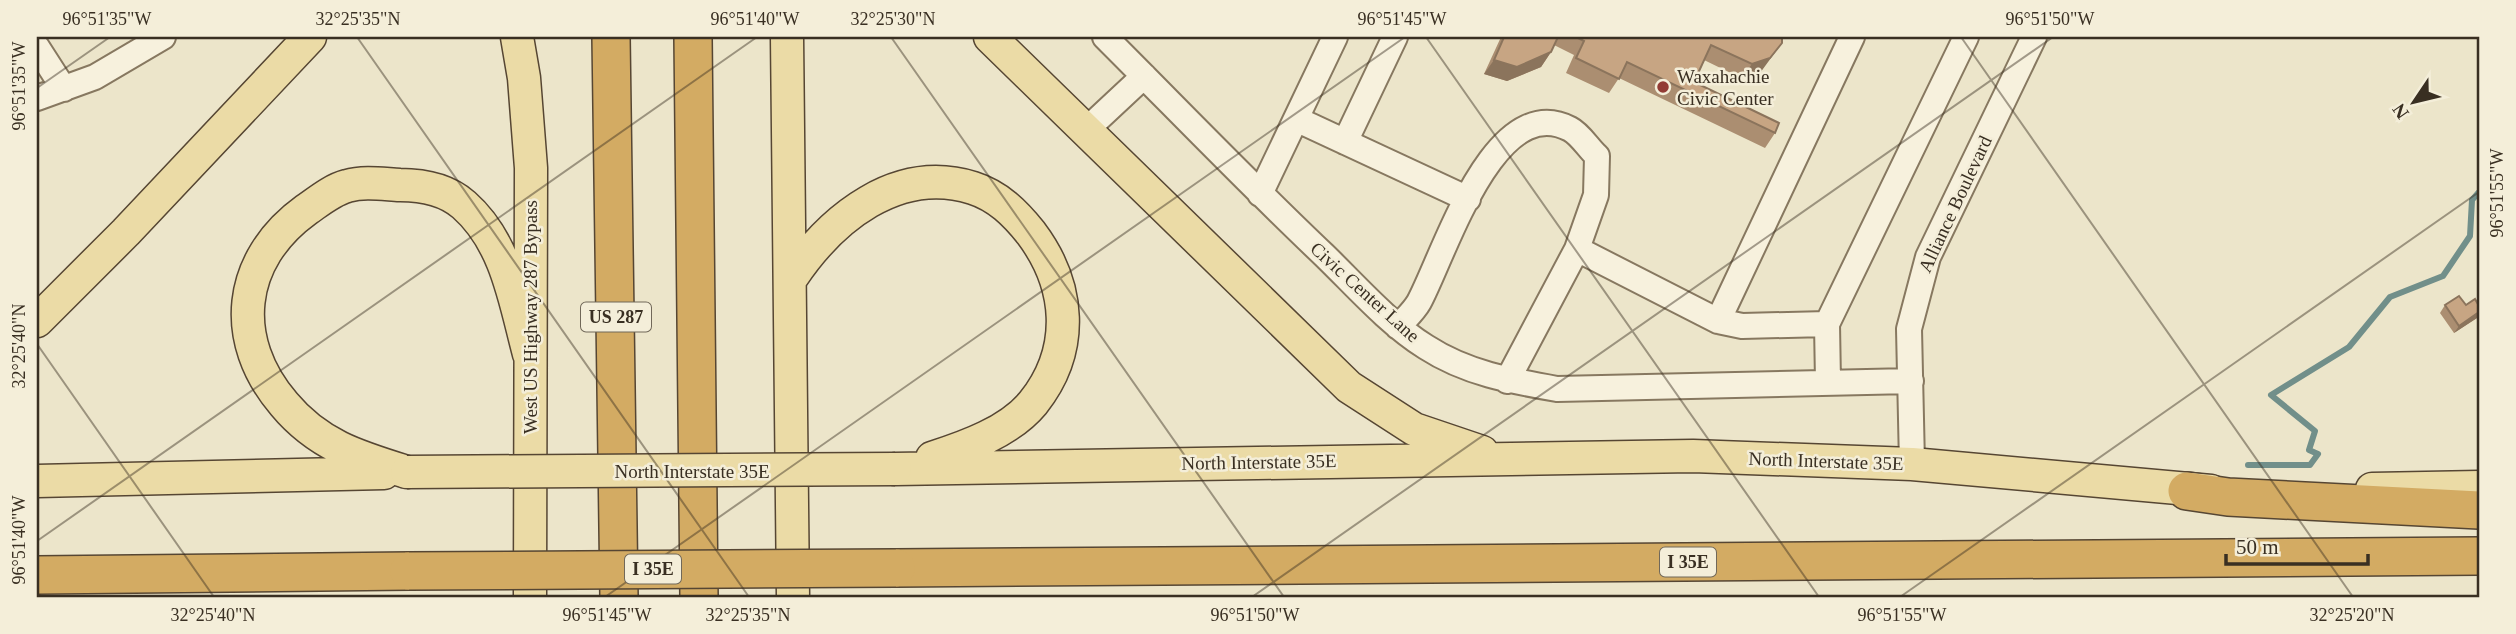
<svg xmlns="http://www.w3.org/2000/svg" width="2516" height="634" font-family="'Times New Roman',serif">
<rect width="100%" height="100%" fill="#ece5ca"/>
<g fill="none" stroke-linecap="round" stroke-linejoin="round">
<!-- stream -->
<path stroke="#718f8a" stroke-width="6" d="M 2248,465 L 2310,465 L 2318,454 L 2309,450 L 2315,431 L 2271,395 L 2349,347 L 2390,297 L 2443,276 L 2470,236 L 2472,200 L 2479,192"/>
<defs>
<path id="minor" d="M 1105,37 C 1178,110 1249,184 1324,255 C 1356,286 1388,323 1426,347 C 1466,373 1511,381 1557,389 L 1911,381
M 37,47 L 64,89
M 37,98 L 95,77 L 163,37
M 1296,119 L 1468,199
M 1084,132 L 1144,76
M 1345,142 L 1395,37
M 1260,194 L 1335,37
M 1718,321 L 1852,37
M 1398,327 C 1405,319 1414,311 1419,302 C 1444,256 1494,89 1570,129 C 1580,134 1589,149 1597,156 L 1596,195 L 1577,249
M 1507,381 L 1577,249 L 1718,321 L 1742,326 L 1827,324
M 1828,382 L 1827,324 L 1966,37
M 1912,464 L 1909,329 L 1928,257 L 2034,37"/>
<path id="major" d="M 517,37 L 524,78 L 531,168 L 530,597
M 787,37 L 793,597
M 990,37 L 1349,387 L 1414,429 L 1482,452
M 792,277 C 831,219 897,164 973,188 C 998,196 1015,213 1031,233 C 1070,285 1076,349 1033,403 C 1009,432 966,447 932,458
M 37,321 L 126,232 L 310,37
M 895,469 L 1693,456 L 1912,464 L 2211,491
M 407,472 C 358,457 318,445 284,404 C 229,340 237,260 306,210 C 319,201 332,190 347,186 C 364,181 382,184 400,185 C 422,185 447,190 464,205 C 507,243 515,302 529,354
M 37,481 L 384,473
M 2372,489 L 2479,487"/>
<path id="highway" d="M 611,37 L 619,597
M 693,37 L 699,597
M 2187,491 L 2228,497 L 2479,510
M 896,568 L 2479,556
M 37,575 L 409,571"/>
</defs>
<!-- minor casing -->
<use href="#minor" stroke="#877860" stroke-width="28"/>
<!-- major casing -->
<use href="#major" stroke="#564633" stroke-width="35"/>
<!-- highway casing -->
<use href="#highway" stroke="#564633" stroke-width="40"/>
<!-- minor -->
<use href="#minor" stroke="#f7f1dd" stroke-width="24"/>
<!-- major -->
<use href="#major" stroke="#ebdba6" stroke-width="32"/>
<!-- highway -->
<use href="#highway" stroke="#d3ab63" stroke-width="37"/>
<defs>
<path id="major-bridge" d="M 407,472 L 895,469"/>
<path id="highway-bridge" d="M 409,571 L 896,568"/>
</defs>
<!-- major-bridge casing -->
<use href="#major-bridge" stroke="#564633" stroke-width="35" stroke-linecap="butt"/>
<!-- highway-bridge casing -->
<use href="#highway-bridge" stroke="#564633" stroke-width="40" stroke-linecap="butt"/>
<!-- major-bridge -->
<use href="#major-bridge" stroke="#ebdba6" stroke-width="32"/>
<!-- highway-bridge -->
<use href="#highway-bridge" stroke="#d3ab63" stroke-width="37"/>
</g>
<!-- wall -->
<path fill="#ab8e71" d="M 1501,37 L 1782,37 L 1760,73 L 1741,78 L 1704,60 L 1694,82 L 1775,133 L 1765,148 L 1619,78 L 1609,93 L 1566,73 L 1574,55 L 1554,45 L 1551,52 L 1541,67 L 1507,81 L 1484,74 Z
M 2445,305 L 2466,305 L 2477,318 L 2454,333 L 2440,313 Z"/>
<!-- shaded-wall -->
<path fill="#8b745c" d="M 1782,43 L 1760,73 L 1741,78 L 1752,64 Z
M 1551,52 L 1541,67 L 1507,81 L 1484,74 L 1494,60 Z
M 2479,312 L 2477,318 L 2454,333 L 2459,326 Z"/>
<!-- building -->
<path fill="#c7a583" stroke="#8b745c" stroke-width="2" d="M 1504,37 L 1558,37 L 1551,52 L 1517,67 L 1494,60 Z
M 1576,37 L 1782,37 L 1782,43 L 1770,58 L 1752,64 L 1711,45 L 1694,82 L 1779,123 L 1775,133 L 1627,62 L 1619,79 L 1576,58 L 1584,41 Z
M 2459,296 L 2466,305 L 2475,299 L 2479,306 L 2479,312 L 2459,326 L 2445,305 Z"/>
<!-- ticks -->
<path fill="none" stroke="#392f22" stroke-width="2" stroke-opacity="0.45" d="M 357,37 L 749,597M 891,37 L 1284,597M 1426,37 L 1819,597M 1961,37 L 2353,597M 37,88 L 110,37M 37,344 L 214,597M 37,541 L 757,37M 605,597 L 1405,37M 1252,597 L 2053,37M 1900,597 L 2479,192"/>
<!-- markers -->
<circle fill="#923b34" stroke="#f4eed9" stroke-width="2.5" cx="1663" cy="87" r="7"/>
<g text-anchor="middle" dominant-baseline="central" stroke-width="5" stroke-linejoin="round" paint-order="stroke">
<!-- shield labels -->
<g fill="#f4eed9" stroke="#716859" stroke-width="2">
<rect x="581" y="302.5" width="70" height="29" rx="5"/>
<rect x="1660" y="547.5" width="56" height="29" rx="5"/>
<rect x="625" y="554.5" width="56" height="29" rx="5"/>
</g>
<g font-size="18" font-weight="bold" fill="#392f22">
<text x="616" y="317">US 287</text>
<text x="1688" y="562">I 35E</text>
<text x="653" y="569">I 35E</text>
</g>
<!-- poi labels -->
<g font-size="19" fill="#392f22" stroke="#f4eed9" text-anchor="start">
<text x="1677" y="76">Waxahachie<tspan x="1677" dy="22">Civic Center</tspan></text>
</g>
<!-- street labels -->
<g font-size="19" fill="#392f22" stroke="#f4eed9">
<text transform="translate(1955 204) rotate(-65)">Alliance Boulevard</text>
<text transform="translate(1365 292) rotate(42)">Civic Center Lane</text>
<text transform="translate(530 317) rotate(-90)">West US Highway 287 Bypass</text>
<text transform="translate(1826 461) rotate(2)">North Interstate 35E</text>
<text transform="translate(1259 462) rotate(-1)">North Interstate 35E</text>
<text x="692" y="471">North Interstate 35E</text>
</g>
</g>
<!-- border -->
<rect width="2516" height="634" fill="none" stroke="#f4eed9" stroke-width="77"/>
<!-- north arrow -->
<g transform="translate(2414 102) rotate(235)" stroke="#f4eed9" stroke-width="5" paint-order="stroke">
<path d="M0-5L12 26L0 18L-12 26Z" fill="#392f22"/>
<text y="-10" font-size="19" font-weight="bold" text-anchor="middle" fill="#392f22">N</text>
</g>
<!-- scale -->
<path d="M2226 554v10h142v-10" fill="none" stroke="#392f22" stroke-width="3.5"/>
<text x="2236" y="554" font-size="21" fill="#392f22" stroke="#f4eed9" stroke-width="5" paint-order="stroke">50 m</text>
<rect x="38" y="38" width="2440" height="558" fill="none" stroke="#392f22" stroke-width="2.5"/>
<g font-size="18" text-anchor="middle" fill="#392f22">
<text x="107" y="25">96°51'35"W</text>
<text x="358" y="25">32°25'35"N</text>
<text x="755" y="25">96°51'40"W</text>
<text x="893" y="25">32°25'30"N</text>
<text x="1402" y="25">96°51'45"W</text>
<text x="2050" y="25">96°51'50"W</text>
<text transform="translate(19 86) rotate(-90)" y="6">96°51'35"W</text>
<text transform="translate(2497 193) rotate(-90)" y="6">96°51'55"W</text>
<text transform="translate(19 346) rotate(-90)" y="6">32°25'40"N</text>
<text transform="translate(19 540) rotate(-90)" y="6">96°51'40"W</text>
<text x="213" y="621">32°25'40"N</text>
<text x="607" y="621">96°51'45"W</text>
<text x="748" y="621">32°25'35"N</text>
<text x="1255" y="621">96°51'50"W</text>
<text x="1902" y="621">96°51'55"W</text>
<text x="2352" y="621">32°25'20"N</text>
</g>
</svg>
